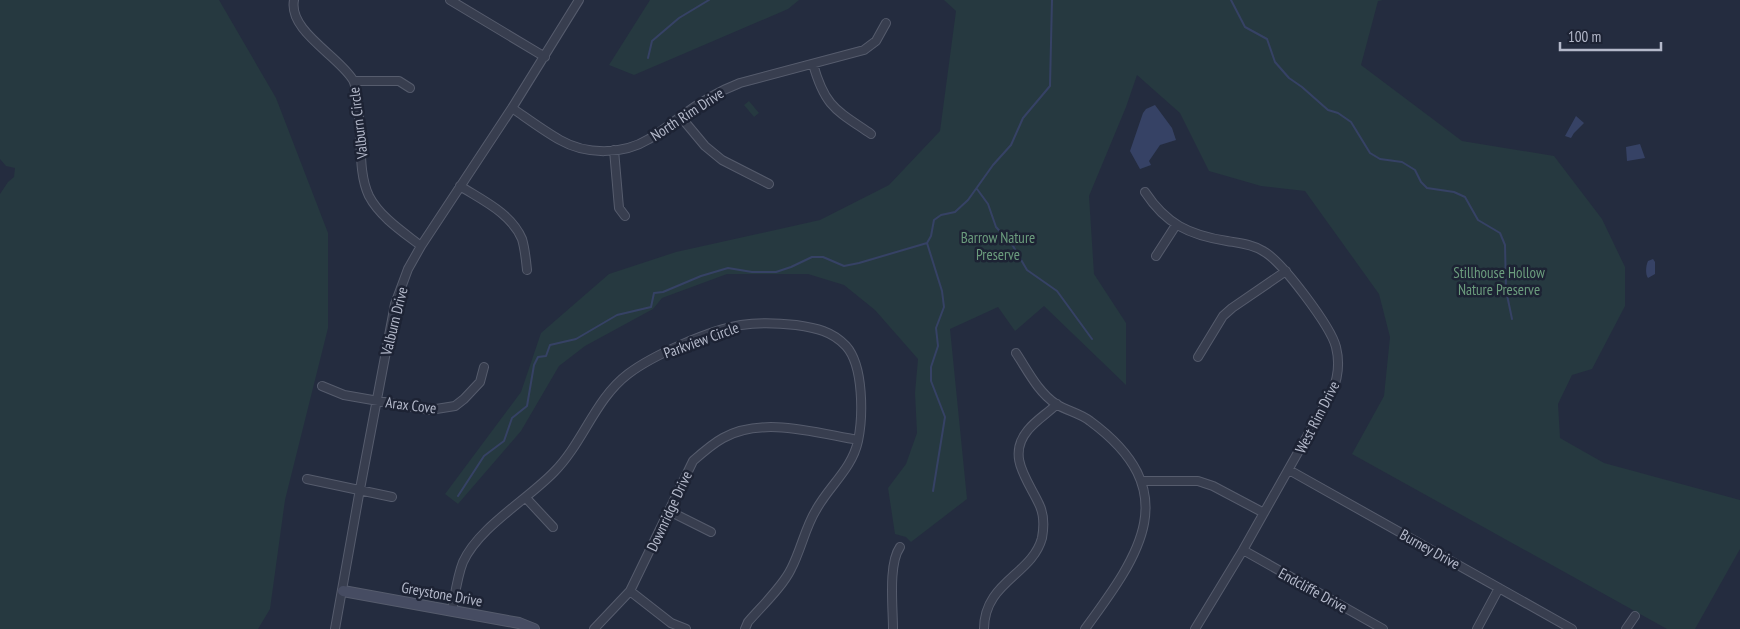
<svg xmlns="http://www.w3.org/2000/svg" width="1740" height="629" font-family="'PT Sans Narrow',sans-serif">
<rect width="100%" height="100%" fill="#242c3f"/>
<!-- green -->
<path fill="#263940" d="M 0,0 L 219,0 L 276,98 L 328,233 L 328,328 L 285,500 L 270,609 L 258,629 L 0,629 L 0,194 L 8,182 L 14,177 L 15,168 L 6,166 L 0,159 Z
M 650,0 L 799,0 L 788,9 L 634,75 L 609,65 Z
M 944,0 L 1383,0 L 1378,1 L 1361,65 L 1462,141 L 1554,156 L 1602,219 L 1625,267 L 1625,306 L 1592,369 L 1572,375 L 1558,404 L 1560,438 L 1604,463 L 1740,500 L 1740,549 L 1695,629 L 1667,629 L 1352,454 L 1384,396 L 1390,337 L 1379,294 L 1305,191 L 1261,186 L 1209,171 L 1180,113 L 1137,75 L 1126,107 L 1089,196 L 1094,274 L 1126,323 L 1126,385 L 1044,306 L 1015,331 L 998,307 L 950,329 L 967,499 L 911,542 L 906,537 L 895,534 L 888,488 L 906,464 L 917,433 L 915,393 L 918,359 L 875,310 L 844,285 L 808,274 L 727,274 L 662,298 L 653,309 L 585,346 L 559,366 L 521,431 L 458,504 L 445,494 L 521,392 L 541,333 L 609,274 L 676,252 L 820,220 L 889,185 L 940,131 L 956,11 Z
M 749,101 L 759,113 L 754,117 L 744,105 Z"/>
<!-- water -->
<path fill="#364265" d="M 1155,105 L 1172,128 L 1176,140 L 1160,145 L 1149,161 L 1151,165 L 1140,169 L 1130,151 L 1143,113 L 1146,109 Z
M 1576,116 L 1584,123 L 1574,133 L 1571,138 L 1565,136 Z
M 1640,144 L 1645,158 L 1627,161 L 1626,147 Z
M 1653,259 L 1655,262 L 1655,274 L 1648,278 C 1645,274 1646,265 1648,261 Z"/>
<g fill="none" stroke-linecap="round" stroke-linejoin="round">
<!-- stream -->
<path stroke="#364265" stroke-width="2" d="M 1231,0 L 1245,27 L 1267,39 L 1275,62 L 1289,78 L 1302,87 L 1328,110 L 1338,113 L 1351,122 L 1370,153 L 1380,159 L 1402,162 L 1415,170 L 1421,182 L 1427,188 L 1454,192 L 1465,197 L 1478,220 L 1500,233 L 1505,245 L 1506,290 L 1512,319
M 648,58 L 652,41 L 679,18 L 709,0
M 977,189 L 988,204 L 996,227 L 1013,246 L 1027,270 L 1057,291 L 1092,339
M 927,243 L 942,291 L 944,307 L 936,328 L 938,346 L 931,367 L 931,381 L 945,417 L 933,491
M 458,496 L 484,456 L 504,441 L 512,418 L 527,406 L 534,365 L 538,357 L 546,356 L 550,345 L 576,339 L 617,315 L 651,307 L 654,293 L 663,292 L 701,276 L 728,268 L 752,272 L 776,272 L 791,267 L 812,257 L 823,257 L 844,266 L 859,263 L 927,243 L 931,236 L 934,220 L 941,215 L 955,212 L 968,200 L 993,165 L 1011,145 L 1023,118 L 1050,86 L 1052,0"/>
<defs>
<path id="street" d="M 294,0 C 288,31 339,56 353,80 C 357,87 358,108 359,117 C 362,142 358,173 369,196 C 380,217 403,232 421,246
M 450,0 L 545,57
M 813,64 C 825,107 836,110 871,134
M 354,81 L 399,81 L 410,88
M 512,108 C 528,119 544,131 560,140 C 586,155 623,155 649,139 C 660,133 670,124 680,117 C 699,103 719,91 740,83 L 864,50 L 876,41 L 886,23
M 680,116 L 705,146 L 722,160 L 769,184
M 614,150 L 619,208 L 625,216
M 460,186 C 482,200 511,213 522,239 C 525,249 526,260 527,270
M 1145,192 C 1166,224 1189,235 1227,241 C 1239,243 1252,244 1263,251 C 1282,261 1331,327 1336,347 C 1340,363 1338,378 1332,392 L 1243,550 L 1195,629
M 1156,256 L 1176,225
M 1016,353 C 1028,371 1038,392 1056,404 C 1067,411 1080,413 1090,421 C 1185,491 1141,553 1085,629
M 1198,357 L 1223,316 L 1232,308 L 1286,271
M 322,386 L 344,395 L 430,410 L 455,406 L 464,399 L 480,382 L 484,367
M 1289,470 L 1572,629
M 307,479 L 392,497
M 1142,481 L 1198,481 L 1213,486 L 1264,513
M 526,498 L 553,527
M 669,511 L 711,532
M 1243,550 L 1383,629
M 630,591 L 671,623 L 686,629
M 452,611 C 455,595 457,577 463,562 C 479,527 527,500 554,472 C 583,443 595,399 628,374 C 653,355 710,330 741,325 C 760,322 778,323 796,325 C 816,328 832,331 846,346 C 864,366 863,417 858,441 C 852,469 829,486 816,510 C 805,528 801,550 791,569 C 783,586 761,607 748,622 L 745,629
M 335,629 L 360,489 L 395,304 L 408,269 L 421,246 L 512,108 L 579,0
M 594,629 L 630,591 L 693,461 C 702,453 712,444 723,438 C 762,416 816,433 858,440
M 893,629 C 893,607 888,564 900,547
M 984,629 C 984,582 1032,575 1042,538 C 1044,527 1044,514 1039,504 C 1028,480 1006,456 1028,430 C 1036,420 1048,413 1057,404
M 1477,629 L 1499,588
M 1626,629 L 1635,616"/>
<path id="secondary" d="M 343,591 L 519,623 L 534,629"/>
</defs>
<!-- street casing -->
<use href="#street" stroke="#565c6d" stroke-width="10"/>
<!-- secondary casing -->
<use href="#secondary" stroke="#565c6d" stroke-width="12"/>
<!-- street -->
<use href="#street" stroke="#383e4f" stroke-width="8"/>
<!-- secondary -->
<use href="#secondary" stroke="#464c62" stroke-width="10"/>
</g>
<g text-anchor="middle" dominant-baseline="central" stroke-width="5" stroke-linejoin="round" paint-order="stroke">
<!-- street labels -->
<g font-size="15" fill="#b4b9ca" stroke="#1d2334">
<text transform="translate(687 114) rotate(-33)">North Rim Drive</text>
<text transform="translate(358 123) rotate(-97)">Valburn Circle</text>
<text transform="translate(394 321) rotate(-76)">Valburn Drive</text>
<text transform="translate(701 340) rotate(-20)">Parkview Circle</text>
<text transform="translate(411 405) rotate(7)">Arax Cove</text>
<text transform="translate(1317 417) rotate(-63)">West Rim Drive</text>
<text transform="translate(669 511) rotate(-65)">Downridge Drive</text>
<text transform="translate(1430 549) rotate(29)">Burney Drive</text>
<text transform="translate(1313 590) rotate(29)">Endcliffe Drive</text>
<text transform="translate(442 594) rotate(10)">Greystone Drive</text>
</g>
<!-- park labels -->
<g font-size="15" fill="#6b9c7d" stroke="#1d2334">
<text x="998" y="237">Barrow Nature<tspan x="998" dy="17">Preserve</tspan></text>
<text x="1499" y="272">Stillhouse Hollow<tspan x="1499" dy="17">Nature Preserve</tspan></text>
</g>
</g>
<!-- scale -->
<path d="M1560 42v8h101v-8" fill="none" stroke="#b4b9ca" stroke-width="2.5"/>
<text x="1568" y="42" font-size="15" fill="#b4b9ca" stroke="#1d2334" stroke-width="4" paint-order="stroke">100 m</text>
</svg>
